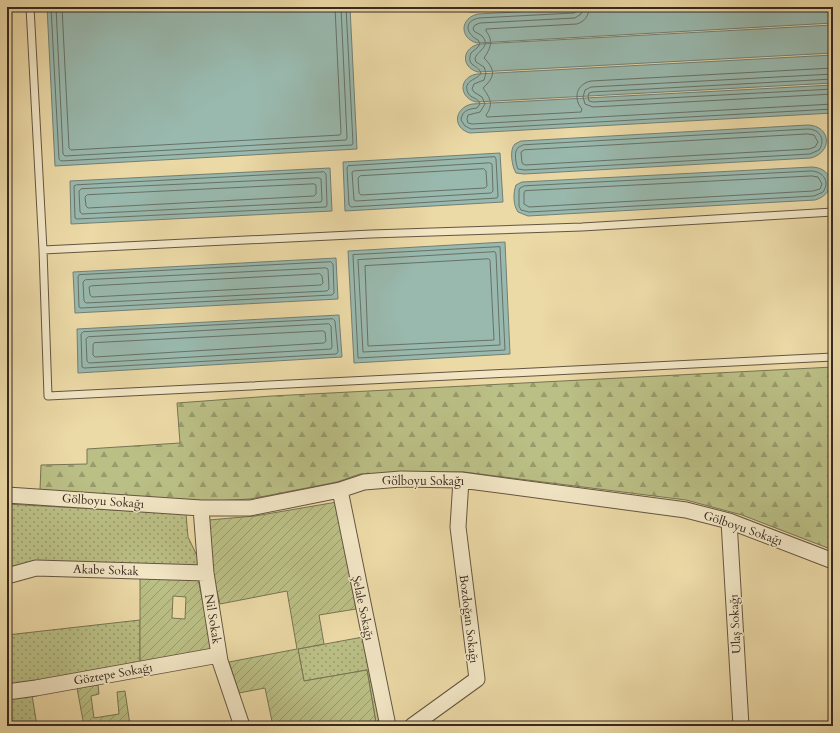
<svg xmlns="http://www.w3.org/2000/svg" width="840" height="733" font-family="Cardo,serif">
<defs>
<pattern id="grass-dots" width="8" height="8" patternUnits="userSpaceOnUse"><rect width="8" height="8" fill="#babf85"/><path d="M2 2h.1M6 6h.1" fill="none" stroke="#989b6c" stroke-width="1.8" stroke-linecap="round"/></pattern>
<pattern id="forest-firs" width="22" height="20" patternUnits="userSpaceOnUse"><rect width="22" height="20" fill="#babf85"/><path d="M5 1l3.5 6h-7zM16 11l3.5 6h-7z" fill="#989b6c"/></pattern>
<pattern id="garden-furrows" width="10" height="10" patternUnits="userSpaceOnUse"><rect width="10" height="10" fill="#babf85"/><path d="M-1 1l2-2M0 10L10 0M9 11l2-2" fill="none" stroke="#989b6c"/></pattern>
</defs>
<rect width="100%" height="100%" fill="#ebd9a6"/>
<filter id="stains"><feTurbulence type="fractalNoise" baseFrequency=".005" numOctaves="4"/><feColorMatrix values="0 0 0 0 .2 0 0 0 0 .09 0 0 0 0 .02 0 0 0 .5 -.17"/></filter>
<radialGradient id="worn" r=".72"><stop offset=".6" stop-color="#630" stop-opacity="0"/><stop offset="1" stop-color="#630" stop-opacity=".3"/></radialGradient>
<!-- grass -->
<path fill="url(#grass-dots)" stroke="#797453" d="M 7,504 L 186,514 L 188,537 L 201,564 L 201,570 L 7,571 Z
M 140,620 L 140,664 L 7,686 L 7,635 Z
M 363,637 L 382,715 L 376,723 L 367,670 L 304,681 L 298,649 Z
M 32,695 L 37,726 L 7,726 L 7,698 Z"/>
<!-- forest -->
<path fill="url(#forest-firs)" stroke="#797453" d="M 833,367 L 833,550 L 742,515 L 686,500 L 464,472 L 360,474 L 337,482 L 250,499 L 198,502 L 40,490 L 41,465 L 87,464 L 87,449 L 180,443 L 177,403 L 272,396 Z"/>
<!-- garden -->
<path fill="url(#garden-furrows)" stroke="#797453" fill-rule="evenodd" d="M 337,502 L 356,609 L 319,615 L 324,644 L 298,649 L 304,681 L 367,670 L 376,723 L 359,726 L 273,726 L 265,688 L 239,693 L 229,662 L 297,649 L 287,591 L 220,604 L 214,579 L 209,520 L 255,516 Z
M 140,577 L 198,579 L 206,617 L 211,651 L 140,664 ZM 173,596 L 186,597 L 185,619 L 172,618 Z
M 98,685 L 99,694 L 91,696 L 94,718 L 119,714 L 117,692 L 125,691 L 130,725 L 165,722 L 166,726 L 125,726 L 125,725 L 84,726 L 77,688 Z"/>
<!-- water -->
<path fill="#99b9ae" stroke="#727f76" d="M 47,7 L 350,7 L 357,149 L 55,166 Z
M 461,7 L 569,7 L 471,12 L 466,11 Z
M 611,7 L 833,7 L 833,23 L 477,43 C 459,38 460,18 478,14 Z
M 833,25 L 833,53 L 478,72 C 460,67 462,47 480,44 Z
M 833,55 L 833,83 L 476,102 C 458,97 459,77 477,74 Z
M 833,85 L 833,113 L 470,133 C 452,128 454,108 472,104 Z
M 808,125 C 831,126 833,152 811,158 L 524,174 L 516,173 C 512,167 509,149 515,144 C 517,143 519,142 521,141 Z
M 500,153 L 503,202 L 345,211 L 343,162 Z
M 812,167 C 835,168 837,194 815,200 L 528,216 L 518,212 C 513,205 513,193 516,185 L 522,182 Z
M 330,168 L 332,211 L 71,224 L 70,181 Z
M 505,242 L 510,354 L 354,363 L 348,251 Z
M 336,258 L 338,299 L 75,313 L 73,272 Z
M 339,315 L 342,357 L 78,373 L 77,329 Z"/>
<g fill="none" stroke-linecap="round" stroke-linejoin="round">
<!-- shore -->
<path stroke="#687168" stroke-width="1" d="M 51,7 L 59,159 L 61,161 L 352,145 L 353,143 L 346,7
M 56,7 L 63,154 L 65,156 L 346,140 L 347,138 L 341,7
M 62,7 L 69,148 L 71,150 L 340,135 L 341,133 L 335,7
M 578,7 L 577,11 L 574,13 L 479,18 C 463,21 466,34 478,40 L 480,44 L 478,47 L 471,53 C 466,67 478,64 481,73 C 478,80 462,80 468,93 C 471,99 478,97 480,104 L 477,108 C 469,109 462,110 461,120 L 465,126 L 471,129 L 833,109
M 583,7 L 581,14 L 575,18 L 480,23 L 475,25 L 473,28 L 474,31 C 476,33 480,34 482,36 C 492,47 476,51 475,59 L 476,62 L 484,67 L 486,73 L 484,80 L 474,84 L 472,89 L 474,92 L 482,97 L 485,104 L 480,112 L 468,115 L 467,119 L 468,123 L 472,124 L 833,104
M 589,7 C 589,16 585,21 577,24 L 486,29 L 486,31 C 494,41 490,49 484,58 C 496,70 495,77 483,88 C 490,98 494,104 486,115 L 487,117 L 581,112 L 582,109 C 573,99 576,84 591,81 L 833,68
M 833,74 L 591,87 L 585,90 L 583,97 L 585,104 L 593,107 L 833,94
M 833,79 L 592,92 L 589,93 L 588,97 L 589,101 L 593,102 L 833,89
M 808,129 C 820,129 826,140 819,150 L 810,154 L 525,170 L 518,169 C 516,165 514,153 517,149 C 518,147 521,146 523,145 Z
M 808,134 L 814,135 L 818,142 L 815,147 L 809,149 L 525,165 L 522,163 L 521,152 L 524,150 Z
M 495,157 L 496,159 L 498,196 L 497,198 L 351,207 L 349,205 L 347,168 L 348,166 Z
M 490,163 L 492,164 L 493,191 L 491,193 L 356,201 L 354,200 L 352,172 L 354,171 Z
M 484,169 L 486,171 L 487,186 L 485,188 L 361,195 L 359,193 L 358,178 L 360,176 Z
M 812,171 C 824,172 830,182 823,192 L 814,196 L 529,212 L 521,210 L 519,206 L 519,190 L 520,188 L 524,186 Z
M 324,172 L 326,174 L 327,205 L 326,207 L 77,219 L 75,218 L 74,186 L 76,185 Z
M 812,176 L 818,177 L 822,184 L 820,189 L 813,191 L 529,207 L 524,204 L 524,193 L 525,191 Z
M 319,178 L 321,179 L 322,200 L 321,202 L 82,214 L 80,212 L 79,191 L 81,189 Z
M 314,184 L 316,185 L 316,194 L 314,196 L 88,208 L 86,206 L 85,197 L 87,195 Z
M 500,247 L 505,350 L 358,358 L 353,255 Z
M 495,252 L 496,254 L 500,345 L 363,352 L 358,260 Z
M 489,259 L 490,260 L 494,340 L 368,346 L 365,266 Z
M 331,262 L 333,264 L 334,293 L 332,295 L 81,308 L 79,307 L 78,277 L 79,275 Z
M 326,268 L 328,269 L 329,289 L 327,291 L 86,303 L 84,301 L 83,282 L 85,280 Z
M 320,274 L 322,276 L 323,283 L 321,285 L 92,297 L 90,295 L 89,287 L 91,286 Z
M 333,319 L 335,321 L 338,352 L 336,354 L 84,368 L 82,367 L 81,334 L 83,332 Z
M 329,324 L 331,326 L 332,347 L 331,349 L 89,363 L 87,361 L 86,339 L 88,337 Z
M 323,331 L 325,332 L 326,341 L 324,343 L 95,357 L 93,355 L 93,345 L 94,343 Z"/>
<defs>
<path id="lane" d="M 30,7 L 43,250 L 48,396 L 833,357
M 43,250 L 371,234 L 582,227 L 833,212"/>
<path id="street" d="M 340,490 L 388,726
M 7,495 L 201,508 L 250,508 L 340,490 L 364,482 L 401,479 L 461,480 L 686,510 L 729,521 L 833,561
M 201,508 L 206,573 L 220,661 L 242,726
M 729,521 L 741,726
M 7,576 L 36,568 L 206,573
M 7,692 L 36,688 L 219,655
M 412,726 L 477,679 L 458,527 L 461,480"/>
</defs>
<!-- lane casing -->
<use href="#lane" stroke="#655542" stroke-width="9"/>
<!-- street casing -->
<use href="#street" stroke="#655542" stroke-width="17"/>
<!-- lane -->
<use href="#lane" stroke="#f2e6c5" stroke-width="7"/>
<!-- street -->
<use href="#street" stroke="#f2e6c5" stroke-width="15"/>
</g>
<g text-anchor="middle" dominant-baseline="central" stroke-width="3" stroke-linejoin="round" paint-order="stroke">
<!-- street labels -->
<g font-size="12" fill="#382921" stroke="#f2e6c5">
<text x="423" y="481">Gölboyu Sokağı</text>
<text transform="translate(103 501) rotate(4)">Gölboyu Sokağı</text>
<text transform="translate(743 528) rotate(19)">Gölboyu Sokağı</text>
<text transform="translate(106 570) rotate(2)">Akabe Sokak</text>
<text transform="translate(363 608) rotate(78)">Şelale Sokağı</text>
<text transform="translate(213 619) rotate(81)">Nil Sokak</text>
<text transform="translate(469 619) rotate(83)">Bozdoğan Sokağı</text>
<text transform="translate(735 624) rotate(-93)">Ulaş Sokağı</text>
<text transform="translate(113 674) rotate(-10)">Göztepe Sokağı</text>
</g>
</g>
<!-- margin -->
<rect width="840" height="733" fill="none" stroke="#ebd9a6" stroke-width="24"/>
<rect x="8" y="8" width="824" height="717" fill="none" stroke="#382921" stroke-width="2"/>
<rect x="12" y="12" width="816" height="709" fill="none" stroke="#382921"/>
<rect width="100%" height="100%" filter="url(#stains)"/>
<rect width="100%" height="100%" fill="url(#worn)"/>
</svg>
